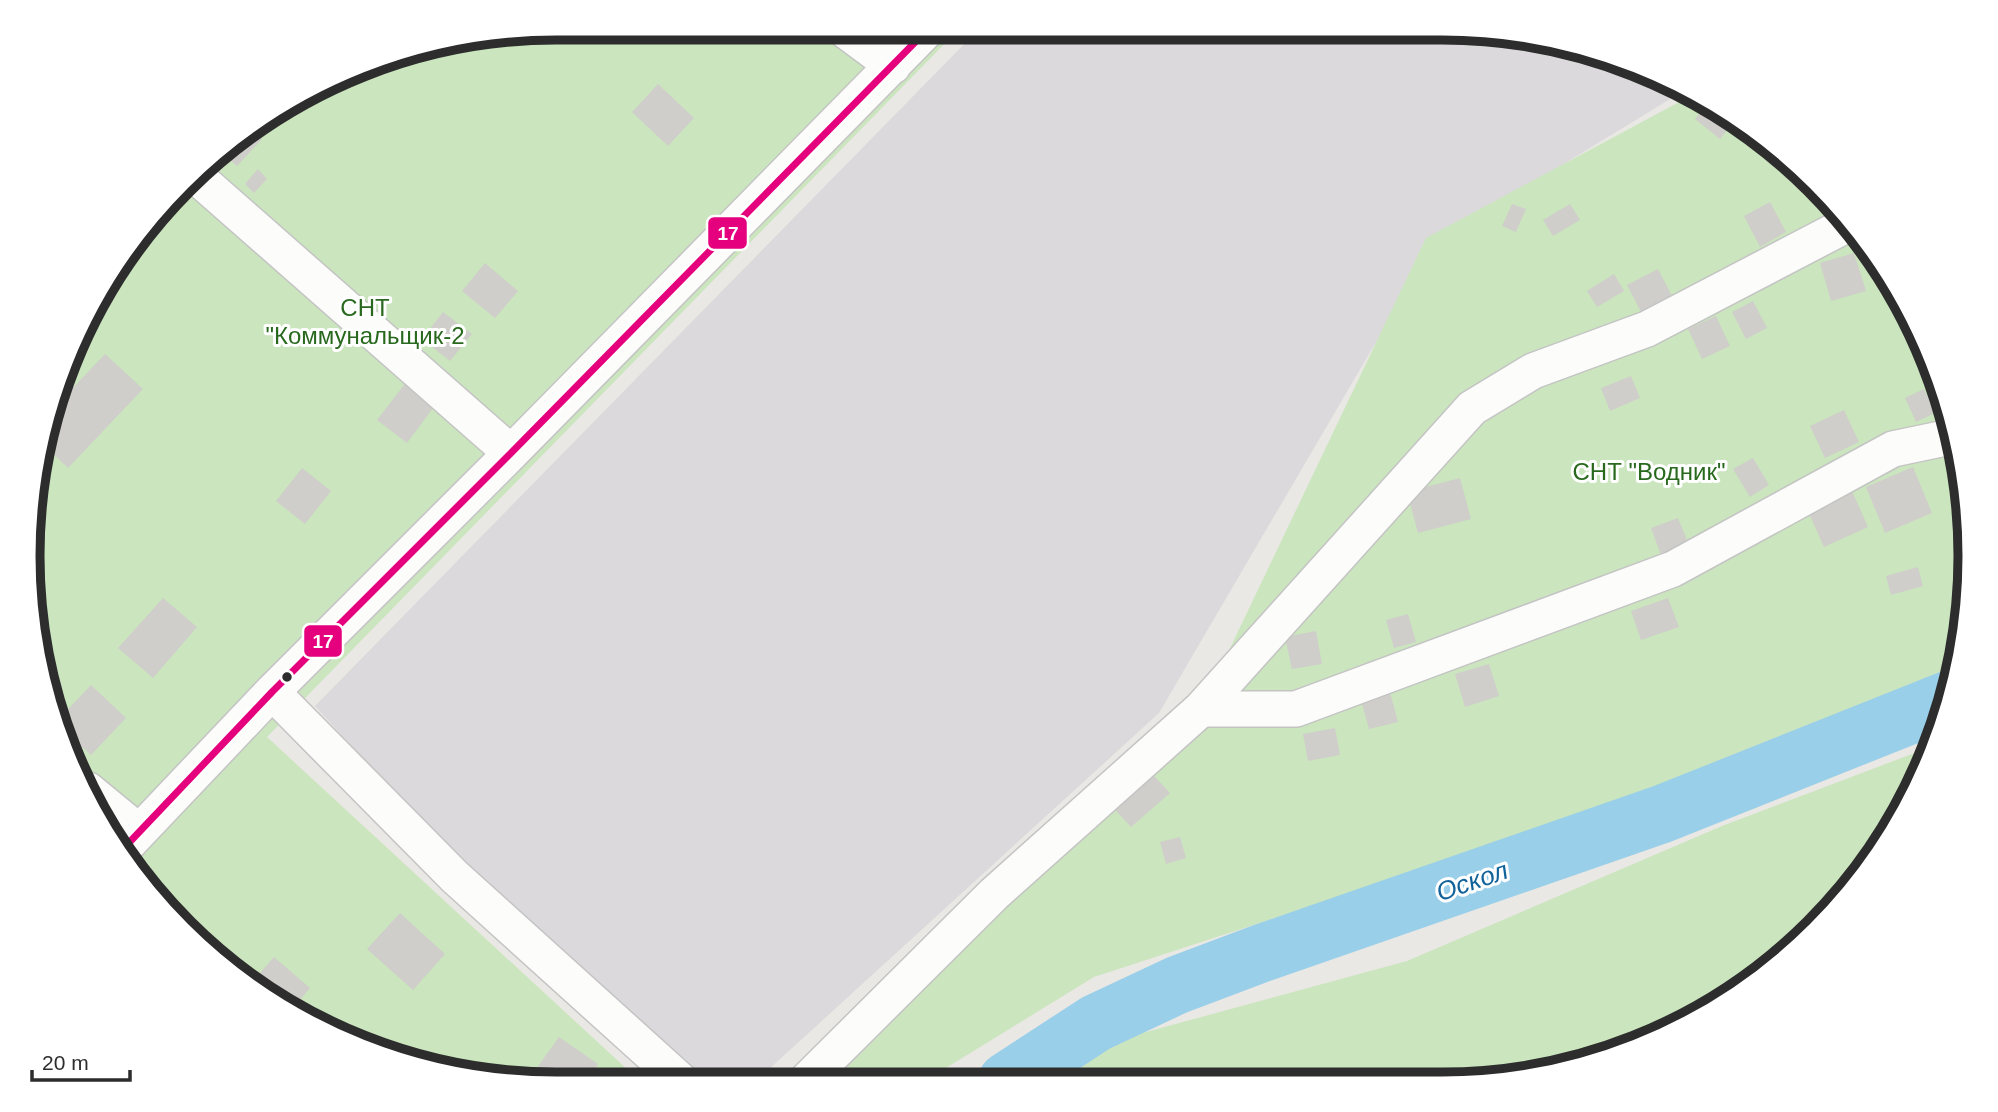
<svg xmlns="http://www.w3.org/2000/svg" width="1998" height="1112" font-family="Arial,sans-serif">
<rect width="100%" height="100%" fill="#eae8e4"/>
<!-- industrial -->
<path fill="#dbd9db" d="M 979,29 L 1476,29 L 1579,46 L 1685,90 L 1434,243 L 1159,713 L 755,1082 L 703,1082 L 471,876 L 315,706 Z"/>
<!-- green -->
<path fill="#cbe5be" d="M 556,28 L 960,28 L 267,737 L 641,1082 L 522,1083 L 419,1066 L 292,1013 L 159,904 L 68,758 L 29,590 L 46,419 L 117,262 L 235,137 L 387,56 Z
M 1694,94 L 1706,99 L 1790,159 L 1861,235 L 1916,323 L 1952,420 L 1969,522 L 1965,625 L 1953,677 L 1655,794 L 1094,977 L 923,1082 L 786,1082 L 1201,709 L 1426,238 Z
M 1933,746 L 1899,820 L 1816,929 L 1735,995 L 1612,1056 L 1511,1080 L 1038,1081 L 1113,1041 L 1407,961 L 1722,826 Z"/>
<g fill="none" stroke-linecap="round" stroke-linejoin="round">
<!-- river -->
<path stroke="#9acfe9" stroke-width="58" d="M 1007,1081 L 1096,1023 L 1177,985 L 1262,953 L 1662,814 L 1948,700"/>
</g>
<!-- building -->
<path fill="#cfceca" d="M 658,84 L 694,118 L 668,146 L 632,112 Z
M 1706,105 L 1731,125 L 1720,139 L 1695,119 Z
M 250,129 L 262,139 L 237,166 L 221,152 L 235,137 Z
M 258,169 L 267,179 L 254,193 L 245,184 Z
M 1770,202 L 1786,232 L 1760,247 L 1744,216 Z
M 1512,204 L 1526,209 L 1516,232 L 1502,226 Z
M 1570,204 L 1580,220 L 1553,236 L 1543,220 Z
M 1854,253 L 1866,291 L 1831,301 L 1820,263 Z
M 485,263 L 518,291 L 495,318 L 462,291 Z
M 1658,269 L 1672,296 L 1641,312 L 1627,285 Z
M 1614,274 L 1624,291 L 1597,307 L 1587,291 Z
M 1753,301 L 1767,328 L 1746,339 L 1732,312 Z
M 443,312 L 472,334 L 450,361 L 422,339 Z
M 1716,316 L 1730,346 L 1702,359 L 1688,329 Z
M 105,354 L 143,389 L 68,468 L 44,445 L 46,419 L 49,413 Z
M 1631,376 L 1640,398 L 1610,411 L 1601,388 Z
M 407,381 L 436,404 L 407,443 L 377,420 Z
M 1924,389 L 1935,413 L 1916,422 L 1905,398 Z
M 1844,410 L 1859,442 L 1825,458 L 1810,426 Z
M 1753,458 L 1769,485 L 1750,497 L 1733,469 Z
M 1913,467 L 1932,513 L 1885,533 L 1866,487 Z
M 302,468 L 331,491 L 305,524 L 276,501 Z
M 1460,478 L 1471,519 L 1418,533 L 1407,492 Z
M 1852,491 L 1868,527 L 1824,547 L 1808,511 Z
M 1678,518 L 1689,545 L 1661,555 L 1651,528 Z
M 1918,567 L 1923,586 L 1891,595 L 1886,576 Z
M 163,598 L 197,627 L 153,678 L 118,648 Z
M 1668,598 L 1679,627 L 1641,640 L 1631,611 Z
M 1408,614 L 1416,642 L 1394,648 L 1386,620 Z
M 1316,631 L 1322,664 L 1292,669 L 1285,637 Z
M 1489,664 L 1499,696 L 1465,707 L 1455,674 Z
M 91,685 L 126,718 L 91,755 L 61,728 L 59,719 Z
M 1390,692 L 1398,722 L 1369,729 L 1361,700 Z
M 1335,728 L 1340,755 L 1308,761 L 1303,734 Z
M 1144,765 L 1170,793 L 1131,827 L 1105,799 Z
M 1180,837 L 1186,858 L 1166,864 L 1160,842 Z
M 400,913 L 445,954 L 413,990 L 367,949 Z
M 274,957 L 310,988 L 290,1012 L 253,981 Z
M 559,1037 L 598,1064 L 585,1083 L 556,1083 L 536,1069 Z"/>
<g fill="none" stroke-linecap="round" stroke-linejoin="round">
<defs>
<path id="minor" d="M 842,28 L 893,66
M 197,177 L 511,453
M 272,692 L 455,877 L 682,1082
M 1201,709 L 1296,709 L 1673,569 L 1893,449 L 1955,436
M 88,790 L 139,832
M 124,848 L 272,692 L 511,453 L 929,28
M 805,1082 L 994,894 L 1201,709 L 1472,408 L 1533,371 L 1647,329 L 1850,223"/>
</defs>
<!-- minor casing -->
<use href="#minor" stroke="#c4c4c4" stroke-width="38"/>
<!-- minor -->
<use href="#minor" stroke="#fcfcfb" stroke-width="35"/>
<defs>
<path id="bus-1" d="M 124,848 L 272,692 L 511,453 L 929,28"/>
</defs>
<!-- bus-1 casing -->
<use href="#bus-1" stroke="#fff" stroke-width="12"/>
<!-- bus-1 -->
<use href="#bus-1" stroke="#e5007d" stroke-width="7"/>
</g>
<!-- markers -->
<circle fill="#2d2d2d" stroke="#fff" stroke-width="2.5" cx="287" cy="677" r="6"/>
<g text-anchor="middle" dominant-baseline="central" stroke-width="6" stroke-linejoin="round" paint-order="stroke">
<!-- park labels -->
<g font-size="24" fill="#28691e" stroke="#fff">
<text x="365" y="307">СНТ<tspan x="365" dy="28">"Коммунальщик-2</tspan></text>
<text x="1649" y="471">СНТ "Водник"</text>
</g>
<!-- water labels -->
<g font-size="26" font-style="italic" fill="#13639b" stroke="#fff">
<text transform="translate(1472 881) rotate(-19)">Оскол</text>
</g>
</g>
<!-- crop -->
<path d="M0 0H1998V1112H0ZM556 40H1442A516 516 0 0 1 1958 556V556A516 516 0 0 1 1442 1072H556A516 516 0 0 1 40 556V556A516 516 0 0 1 556 40Z" fill="#fff" fill-rule="evenodd"/>
<path fill="none" stroke="#2d2d2d" stroke-width="9" d="M556 40H1442A516 516 0 0 1 1958 556V556A516 516 0 0 1 1442 1072H556A516 516 0 0 1 40 556V556A516 516 0 0 1 556 40Z"/>
<g stroke="#fff" stroke-width="2.5">
<rect x="707" y="216" width="41" height="34" rx="7" fill="#e5007d"/>
<rect x="303" y="624" width="40" height="34" rx="7" fill="#e5007d"/>
</g>
<g font-size="19" text-anchor="middle" font-weight="bold" fill="#fff">
<text x="728" y="240">17</text>
<text x="323" y="648">17</text>
</g>
<!-- scale -->
<path d="M32 1070v10h98v-10" fill="none" stroke="#2d2d2d" stroke-width="3.5"/>
<text x="42" y="1070" font-size="21" fill="#2d2d2d" stroke="#ffffff" stroke-width="5" paint-order="stroke">20 m</text>
</svg>
